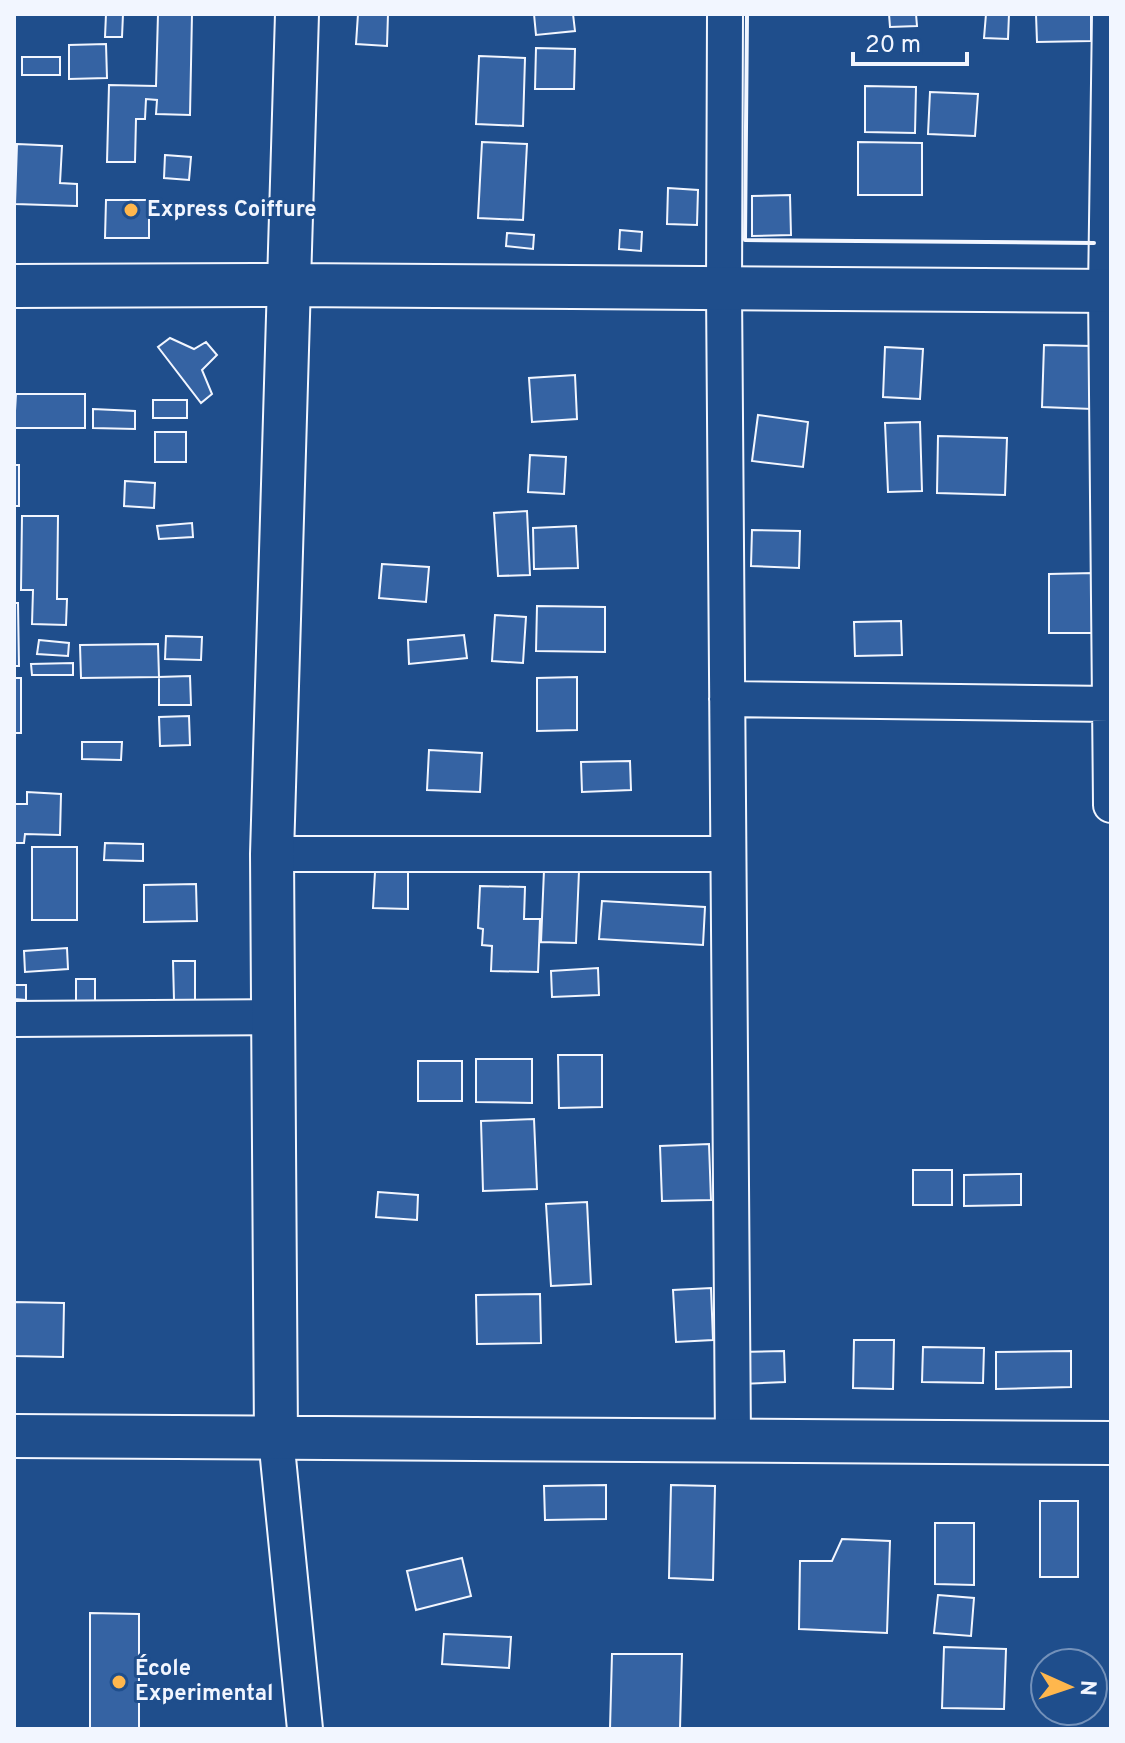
<svg xmlns="http://www.w3.org/2000/svg" width="1125" height="1743" font-family="Overpass,sans-serif">
<rect width="100%" height="100%" fill="#1f4e8c"/>
<!-- building -->
<path fill="#3563a3" stroke="#f2f6ff" stroke-width="2" d="M 106,14 L 123,14 L 122,37 L 105,37 Z
M 158,14 L 192,14 L 190,115 L 156,114 L 157,100 L 146,99 L 145,119 L 136,119 L 135,162 L 107,162 L 109,85 L 156,86 Z
M 358,14 L 388,14 L 387,46 L 356,44 Z
M 534,14 L 573,14 L 575,31 L 536,35 Z
M 889,14 L 916,14 L 917,26 L 890,27 Z
M 986,14 L 1009,14 L 1008,39 L 984,38 Z
M 1036,14 L 1091,14 L 1091,41 L 1037,42 Z
M 106,44 L 107,78 L 69,79 L 69,45 Z
M 536,48 L 575,49 L 574,89 L 535,89 Z
M 479,56 L 525,58 L 523,126 L 476,124 Z
M 22,57 L 60,57 L 60,75 L 22,75 Z
M 865,86 L 916,87 L 915,133 L 865,132 Z
M 930,92 L 978,94 L 975,136 L 928,134 Z
M 482,142 L 527,144 L 523,220 L 478,218 Z
M 858,142 L 922,143 L 922,195 L 858,195 Z
M 17,144 L 62,146 L 60,183 L 77,184 L 77,206 L 15,204 Z
M 165,155 L 191,157 L 189,180 L 164,178 Z
M 668,188 L 698,190 L 697,225 L 667,224 Z
M 790,195 L 791,235 L 752,236 L 752,196 Z
M 106,200 L 149,200 L 149,238 L 105,238 Z
M 620,230 L 642,232 L 641,251 L 619,249 Z
M 507,233 L 534,235 L 533,249 L 506,246 Z
M 170,338 L 194,349 L 206,342 L 217,355 L 202,370 L 212,394 L 201,403 L 158,347 Z
M 1044,345 L 1093,346 L 1092,409 L 1042,407 Z
M 885,347 L 923,349 L 920,399 L 883,397 Z
M 575,375 L 577,419 L 532,422 L 529,378 Z
M 16,394 L 85,394 L 85,428 L 14,428 Z
M 153,400 L 187,400 L 187,418 L 153,418 Z
M 93,409 L 135,411 L 135,429 L 93,428 Z
M 758,415 L 808,422 L 803,467 L 752,461 Z
M 920,422 L 922,491 L 888,492 L 885,423 Z
M 155,432 L 186,432 L 186,462 L 155,462 Z
M 938,436 L 1007,438 L 1005,495 L 937,493 Z
M 530,455 L 566,457 L 564,494 L 528,492 Z
M 14,465 L 19,465 L 19,506 L 14,506 Z
M 125,481 L 155,483 L 154,508 L 124,506 Z
M 527,511 L 530,575 L 498,576 L 494,513 Z
M 22,516 L 58,516 L 57,599 L 67,599 L 66,625 L 32,624 L 33,590 L 21,590 Z
M 192,523 L 193,537 L 159,539 L 157,526 Z
M 576,526 L 578,568 L 534,569 L 533,528 Z
M 752,530 L 800,531 L 799,568 L 751,566 Z
M 382,564 L 429,567 L 426,602 L 379,598 Z
M 1093,573 L 1093,633 L 1049,633 L 1049,574 Z
M 14,603 L 18,603 L 19,666 L 14,666 Z
M 537,606 L 605,607 L 605,652 L 536,651 Z
M 495,615 L 526,617 L 523,663 L 492,661 Z
M 901,621 L 902,655 L 855,656 L 854,622 Z
M 464,635 L 467,658 L 409,664 L 408,640 Z
M 166,636 L 202,637 L 201,660 L 165,659 Z
M 39,640 L 69,643 L 68,656 L 37,654 Z
M 158,644 L 159,677 L 81,678 L 80,645 Z
M 73,663 L 73,675 L 32,675 L 31,664 Z
M 190,676 L 191,705 L 159,705 L 159,677 Z
M 577,677 L 577,730 L 537,731 L 537,678 Z
M 14,678 L 21,678 L 21,733 L 14,733 Z
M 189,716 L 190,745 L 160,746 L 159,717 Z
M 82,742 L 122,742 L 121,760 L 82,759 Z
M 429,750 L 482,753 L 480,792 L 427,790 Z
M 630,761 L 631,790 L 582,792 L 581,762 Z
M 27,792 L 61,794 L 60,835 L 25,834 L 24,843 L 14,843 L 14,804 L 27,804 Z
M 105,843 L 143,844 L 143,861 L 104,860 Z
M 32,847 L 77,847 L 77,920 L 32,920 Z
M 544,870 L 579,871 L 576,943 L 541,942 Z
M 375,872 L 408,872 L 408,909 L 373,908 Z
M 196,884 L 197,921 L 144,922 L 144,885 Z
M 480,886 L 525,887 L 524,919 L 540,919 L 538,972 L 491,971 L 492,946 L 482,945 L 483,929 L 478,928 Z
M 602,901 L 705,907 L 703,945 L 599,939 Z
M 67,948 L 68,969 L 25,972 L 24,951 Z
M 173,961 L 195,961 L 195,1000 L 174,1000 Z
M 598,968 L 599,995 L 552,997 L 551,971 Z
M 76,979 L 95,979 L 95,1002 L 76,1003 Z
M 14,985 L 26,985 L 26,1000 L 14,999 Z
M 558,1055 L 602,1055 L 602,1107 L 559,1108 Z
M 476,1059 L 532,1059 L 532,1103 L 476,1102 Z
M 418,1061 L 462,1061 L 462,1101 L 418,1101 Z
M 534,1119 L 537,1189 L 483,1191 L 481,1121 Z
M 709,1144 L 711,1200 L 662,1201 L 660,1146 Z
M 913,1170 L 952,1170 L 952,1205 L 913,1205 Z
M 1021,1174 L 1021,1205 L 964,1206 L 964,1175 Z
M 378,1192 L 418,1195 L 417,1220 L 376,1217 Z
M 587,1202 L 591,1284 L 551,1286 L 546,1204 Z
M 711,1288 L 713,1340 L 676,1342 L 673,1290 Z
M 540,1294 L 541,1343 L 477,1344 L 476,1295 Z
M 14,1302 L 64,1303 L 63,1357 L 14,1356 Z
M 854,1340 L 894,1340 L 893,1389 L 853,1388 Z
M 923,1347 L 984,1348 L 983,1383 L 922,1382 Z
M 784,1351 L 785,1382 L 741,1384 L 740,1352 Z
M 1071,1351 L 1071,1387 L 996,1389 L 996,1352 Z
M 606,1485 L 606,1519 L 545,1520 L 544,1486 Z
M 671,1485 L 715,1486 L 713,1580 L 669,1578 Z
M 1040,1501 L 1078,1501 L 1078,1577 L 1040,1577 Z
M 935,1523 L 974,1523 L 974,1585 L 935,1584 Z
M 842,1539 L 890,1541 L 887,1633 L 799,1629 L 800,1561 L 832,1561 Z
M 462,1558 L 471,1596 L 416,1610 L 407,1571 Z
M 938,1595 L 974,1598 L 971,1636 L 934,1633 Z
M 90,1613 L 139,1614 L 139,1729 L 90,1729 Z
M 444,1634 L 511,1637 L 509,1668 L 442,1664 Z
M 944,1647 L 1006,1649 L 1004,1709 L 942,1708 Z
M 612,1654 L 682,1654 L 680,1729 L 610,1729 Z"/>
<g fill="none" stroke-linecap="round" stroke-linejoin="round">
<defs>
<path id="minor" d="M 725,14 L 724,290 L 733,1440
M 1110,14 L 1106,291 L 1111,805
M 727,699 L 1109,704
M 272,854 L 727,854
M 14,1019 L 273,1017
M 276,1438 L 305,1729"/>
<path id="tertiary" d="M 14,286 L 288,285 L 1111,291
M 14,1436 L 1111,1443
M 276,1438 L 272,854 L 297,14"/>
</defs>
<!-- minor casing -->
<use href="#minor" stroke="#f2f6ff" stroke-width="38"/>
<!-- tertiary casing -->
<use href="#tertiary" stroke="#f2f6ff" stroke-width="46"/>
<!-- minor -->
<use href="#minor" stroke="#1f4e8c" stroke-width="34"/>
<!-- tertiary -->
<use href="#tertiary" stroke="#1f4e8c" stroke-width="42"/>
<!-- wall -->
<path stroke="#f2f6ff" stroke-width="4" d="M 747,14 L 745,240 L 1094,243"/>
</g>
<!-- markers -->
<g fill="#ffb74d" stroke="#1f4e8c" stroke-width="3">
<circle cx="131" cy="210" r="8"/>
<circle cx="119" cy="1682" r="8"/>
</g>
<g text-anchor="middle" dominant-baseline="central" stroke-width="6" stroke-linejoin="round" paint-order="stroke">
<!-- poi labels -->
<g font-size="22" font-weight="bold" fill="#f2f6ff" stroke="#1f4e8c" text-anchor="start">
<text x="147" y="210">Express Coiffure</text>
<text x="135" y="1669">École<tspan x="135" dy="25">Experimental</tspan></text>
</g>
</g>
<!-- border -->
<rect width="1125" height="1743" fill="none" stroke="#f2f6ff" stroke-width="32"/>
<!-- north arrow -->
<g transform="translate(1069 1687) rotate(93)"><circle r="38" fill="#1f4e8c" stroke="#7391ba" stroke-width="2"/>
<path d="M0-6L14 30L0 20L-14 30Z" fill="#ffb74d"/>
<text y="-12" font-size="22" font-weight="bold" text-anchor="middle" fill="#f2f6ff">N</text>
</g>
<!-- scale -->
<path d="M853 52v12h114v-12" fill="none" stroke="#f2f6ff" stroke-width="4"/>
<text x="865" y="52" font-size="24" fill="#f2f6ff" stroke="#1f4e8c" stroke-width="6" paint-order="stroke">20 m</text>
</svg>
